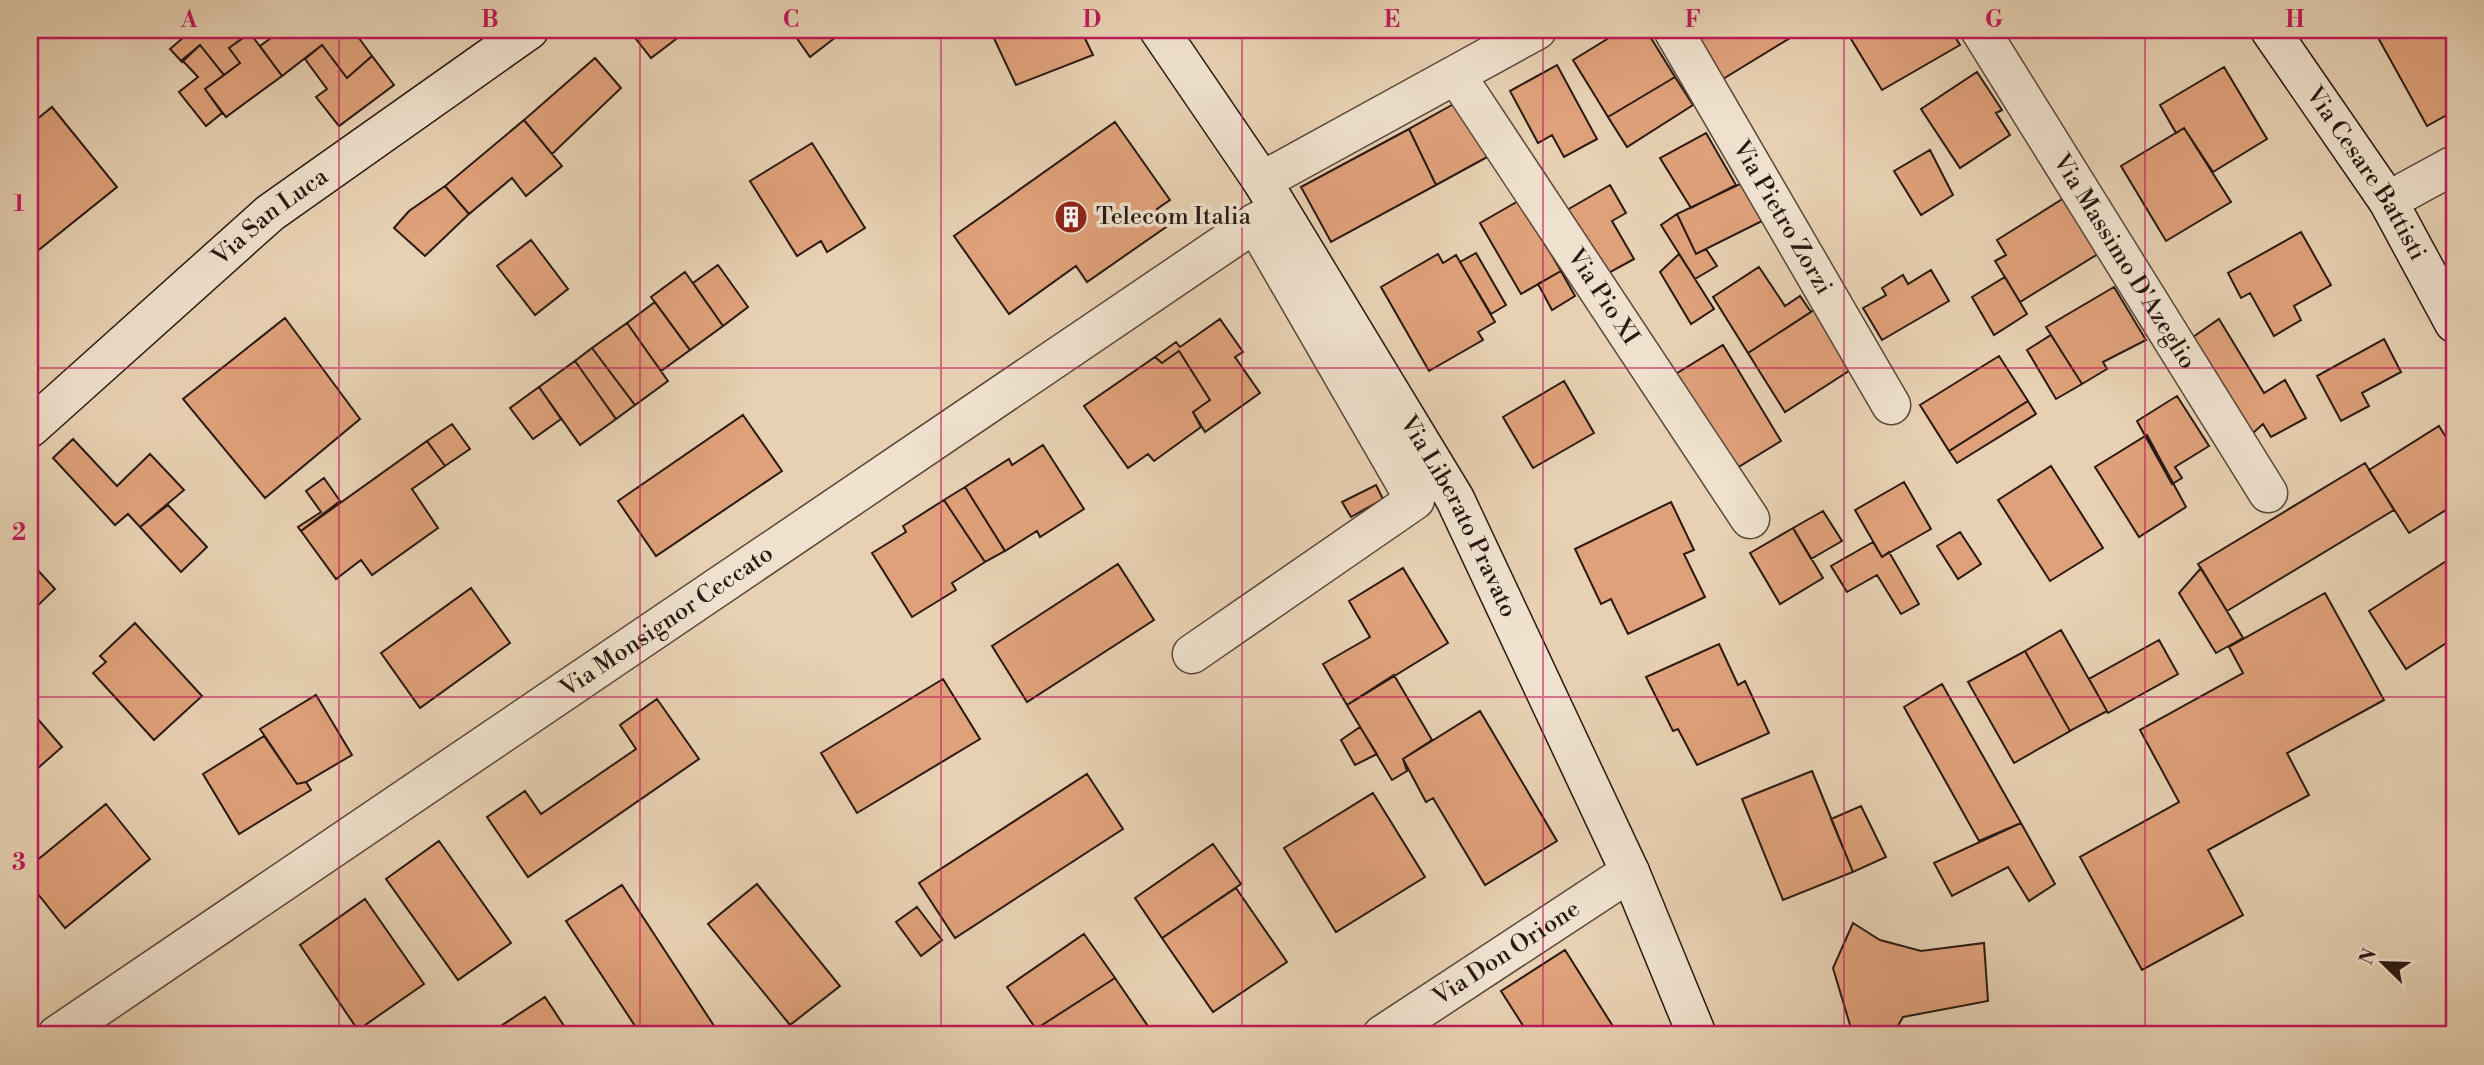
<svg xmlns="http://www.w3.org/2000/svg" width="2484" height="1065" font-family="'Libre Bodoni',serif">
<rect width="100%" height="100%" fill="#e7d1b2"/>
<filter id="stains"><feTurbulence type="fractalNoise" baseFrequency=".00286" numOctaves="4"/><feColorMatrix values="0 0 0 0 .2 0 0 0 0 .09 0 0 0 0 .02 0 0 0 .5 -.17"/></filter>
<radialGradient id="worn" r=".72"><stop offset=".6" stop-color="#630" stop-opacity="0"/><stop offset="1" stop-color="#630" stop-opacity=".3"/></radialGradient>
<!-- building -->
<path fill="#dfa17a" stroke="#291913" stroke-width="2" d="M 192,30 L 251,30 L 252,31 L 229,48 L 240,63 L 224,75 L 200,45 L 182,62 L 170,49 Z
M 282,30 L 353,30 L 372,56 L 347,78 L 322,45 L 282,76 L 260,46 Z
M 629,30 L 688,30 L 651,58 Z
M 791,30 L 845,30 L 810,57 Z
M 990,30 L 1081,30 L 1093,55 L 1016,85 Z
M 1622,30 L 1646,30 L 1675,77 L 1608,117 L 1573,60 Z
M 1693,30 L 1793,30 L 1795,35 L 1723,79 Z
M 1867,30 L 1951,30 L 1960,45 L 1882,90 L 1851,39 Z
M 2383,30 L 2454,30 L 2454,111 L 2427,126 L 2376,34 Z
M 250,33 L 282,76 L 226,117 L 205,89 L 240,63 L 229,48 Z
M 200,45 L 224,75 L 205,89 L 222,113 L 206,126 L 179,92 L 198,77 L 182,60 Z
M 322,45 L 347,78 L 372,56 L 394,85 L 339,126 L 316,97 L 327,89 L 305,59 Z
M 595,58 L 621,88 L 552,154 L 524,120 Z
M 1557,65 L 1597,139 L 1564,157 L 1552,135 L 1538,143 L 1510,91 Z
M 2224,67 L 2267,139 L 2213,172 L 2184,128 L 2176,133 L 2160,105 Z
M 1977,72 L 2002,110 L 1996,113 L 2010,135 L 1960,168 L 1921,109 Z
M 1675,77 L 1693,105 L 1627,147 L 1608,117 Z
M 1459,101 L 1489,156 L 1436,185 L 1409,129 Z
M 52,107 L 117,187 L 30,257 L 30,125 Z
M 524,120 L 562,166 L 526,196 L 512,178 L 469,214 L 445,186 Z
M 1115,122 L 1170,200 L 1157,209 L 1169,225 L 1087,282 L 1076,266 L 1009,314 L 954,236 Z
M 2184,128 L 2231,202 L 2166,241 L 2121,166 Z
M 1409,129 L 1436,185 L 1331,242 L 1301,187 Z
M 1706,133 L 1736,185 L 1691,208 L 1660,158 Z
M 812,143 L 865,228 L 827,252 L 821,241 L 797,256 L 750,181 Z
M 1930,150 L 1953,195 L 1921,215 L 1894,171 Z
M 1742,183 L 1762,221 L 1696,254 L 1677,214 Z
M 1610,185 L 1626,213 L 1612,221 L 1634,259 L 1605,275 L 1567,210 Z
M 445,186 L 469,214 L 425,256 L 394,228 L 409,211 Z
M 2064,198 L 2098,254 L 2020,302 L 1995,261 L 2006,255 L 1997,240 Z
M 1520,200 L 1561,271 L 1521,294 L 1480,223 Z
M 1677,214 L 1696,254 L 1706,249 L 1717,266 L 1695,279 L 1661,225 Z
M 2301,232 L 2331,285 L 2294,306 L 2301,320 L 2274,336 L 2250,293 L 2241,298 L 2228,273 Z
M 531,240 L 568,289 L 535,315 L 497,266 Z
M 1476,253 L 1506,305 L 1491,314 L 1460,262 Z
M 1438,254 L 1443,263 L 1456,255 L 1495,322 L 1478,332 L 1483,340 L 1429,371 L 1381,287 Z
M 1679,254 L 1714,309 L 1691,324 L 1660,272 Z
M 718,265 L 748,307 L 723,326 L 693,283 Z
M 1759,267 L 1785,306 L 1800,296 L 1811,312 L 1748,353 L 1713,297 Z
M 1931,270 L 1949,301 L 1882,340 L 1863,308 L 1886,295 L 1882,288 L 1903,275 L 1908,284 Z
M 1561,271 L 1575,296 L 1552,310 L 1538,284 Z
M 685,272 L 723,326 L 690,350 L 651,297 Z
M 2005,277 L 2027,314 L 1994,335 L 1972,297 Z
M 2114,287 L 2146,340 L 2103,362 L 2107,369 L 2082,384 L 2046,327 Z
M 655,302 L 690,350 L 661,371 L 627,323 Z
M 1817,308 L 1852,369 L 1785,412 L 1748,353 Z
M 285,318 L 360,419 L 265,498 L 183,399 Z
M 1220,319 L 1243,352 L 1235,357 L 1260,393 L 1205,432 L 1193,412 L 1210,400 L 1179,351 L 1162,363 L 1155,357 L 1176,342 L 1180,347 Z
M 2219,319 L 2264,393 L 2285,380 L 2306,418 L 2271,437 L 2263,424 L 2253,433 L 2193,337 Z
M 627,323 L 668,381 L 635,405 L 592,348 Z
M 2051,335 L 2082,384 L 2056,399 L 2027,350 Z
M 2384,339 L 2401,372 L 2362,393 L 2369,406 L 2341,421 L 2317,376 Z
M 1723,345 L 1781,441 L 1727,474 L 1669,378 Z
M 592,348 L 635,405 L 616,419 L 575,361 Z
M 1179,351 L 1210,400 L 1193,412 L 1201,427 L 1154,461 L 1148,454 L 1128,468 L 1084,406 L 1155,357 L 1162,363 Z
M 1999,356 L 2028,401 L 1949,451 L 1920,405 Z
M 575,361 L 616,419 L 580,445 L 539,387 Z
M 1564,381 L 1594,433 L 1533,468 L 1503,417 Z
M 539,387 L 561,419 L 533,439 L 510,408 Z
M 2177,396 L 2209,446 L 2175,467 L 2182,478 L 2172,484 L 2137,421 Z
M 2028,401 L 2036,414 L 1957,463 L 1949,451 Z
M 743,415 L 782,471 L 656,556 L 618,501 Z
M 452,424 L 470,449 L 445,466 L 427,441 Z
M 2439,426 L 2454,450 L 2454,505 L 2409,533 L 2369,470 Z
M 2147,435 L 2186,507 L 2139,537 L 2095,467 Z
M 73,439 L 117,486 L 150,454 L 184,490 L 140,527 L 128,514 L 115,525 L 53,458 Z
M 427,441 L 445,466 L 412,489 L 438,528 L 372,575 L 361,560 L 336,579 L 301,531 Z
M 1043,445 L 1084,509 L 1040,537 L 1037,531 L 1005,551 L 965,487 L 1009,459 L 1012,465 Z
M 2365,463 L 2394,510 L 2227,611 L 2198,564 Z
M 2051,466 L 2103,548 L 2050,581 L 1998,500 Z
M 324,478 L 340,501 L 301,531 L 298,527 L 321,512 L 306,491 Z
M 1904,482 L 1931,529 L 1882,557 L 1855,510 Z
M 1376,485 L 1383,499 L 1351,517 L 1342,502 Z
M 965,487 L 1005,551 L 985,562 L 944,500 Z
M 944,500 L 985,562 L 952,583 L 956,590 L 912,617 L 872,553 L 906,532 L 903,526 Z
M 1671,502 L 1694,550 L 1684,554 L 1705,597 L 1628,634 L 1611,599 L 1601,604 L 1575,549 Z
M 168,505 L 207,547 L 181,572 L 140,527 Z
M 1823,511 L 1842,541 L 1811,559 L 1793,528 Z
M 1793,528 L 1823,578 L 1780,604 L 1750,553 Z
M 1960,532 L 1981,564 L 1958,579 L 1937,546 Z
M 1873,542 L 1882,557 L 1889,552 L 1919,604 L 1901,614 L 1877,575 L 1847,592 L 1831,566 Z
M 2454,556 L 2454,638 L 2406,669 L 2369,611 Z
M 1118,564 L 1154,620 L 1027,702 L 992,646 Z
M 34,566 L 55,589 L 30,613 L 30,570 Z
M 1403,568 L 1448,643 L 1347,705 L 1323,664 L 1370,637 L 1349,601 Z
M 2201,568 L 2243,638 L 2216,653 L 2179,593 Z
M 471,588 L 510,643 L 420,708 L 381,653 Z
M 2325,593 L 2384,700 L 2287,753 L 2309,795 L 2208,850 L 2243,915 L 2142,970 L 2080,857 L 2179,802 L 2140,730 L 2243,673 L 2229,647 Z
M 135,623 L 202,696 L 154,740 L 93,673 L 106,662 L 100,656 Z
M 2061,630 L 2107,711 L 2070,731 L 2025,651 Z
M 2159,640 L 2178,674 L 2108,713 L 2089,679 Z
M 1719,644 L 1738,685 L 1745,681 L 1769,733 L 1697,765 L 1678,729 L 1673,731 L 1646,677 Z
M 2025,651 L 2070,731 L 2014,763 L 1968,682 Z
M 1394,675 L 1432,740 L 1403,759 L 1407,771 L 1392,780 L 1347,705 Z
M 943,679 L 980,739 L 857,813 L 821,753 Z
M 1942,684 L 2021,823 L 1979,841 L 1904,707 Z
M 316,695 L 352,755 L 306,782 L 297,784 L 260,729 Z
M 657,699 L 699,759 L 528,877 L 487,817 L 525,791 L 541,814 L 636,749 L 620,725 Z
M 30,710 L 62,747 L 30,775 Z
M 1480,711 L 1557,841 L 1485,885 L 1433,798 L 1426,802 L 1403,759 Z
M 1360,727 L 1377,754 L 1355,765 L 1341,740 Z
M 264,736 L 297,784 L 306,782 L 311,790 L 239,834 L 203,774 Z
M 1812,771 L 1853,872 L 1783,900 L 1742,799 Z
M 1087,774 L 1123,829 L 955,938 L 919,883 Z
M 1373,793 L 1425,877 L 1336,932 L 1284,848 Z
M 106,804 L 150,859 L 65,928 L 30,884 L 30,866 Z
M 1861,806 L 1886,857 L 1853,872 L 1831,819 Z
M 2021,823 L 2055,884 L 2029,901 L 2008,867 L 1952,896 L 1934,863 Z
M 439,841 L 511,943 L 458,980 L 386,879 Z
M 1213,844 L 1241,884 L 1162,938 L 1135,898 Z
M 757,884 L 840,986 L 790,1025 L 708,924 Z
M 622,885 L 720,1035 L 641,1035 L 566,921 Z
M 1236,888 L 1287,962 L 1213,1012 L 1162,938 Z
M 365,899 L 424,984 L 358,1030 L 300,945 Z
M 917,907 L 942,940 L 921,956 L 896,922 Z
M 1853,923 L 1880,940 L 1921,951 L 1984,943 L 1988,1001 L 1903,1017 L 1896,1029 L 1853,1035 L 1833,968 Z
M 1084,934 L 1115,978 L 1036,1029 L 1007,987 Z
M 1565,950 L 1614,1028 L 1603,1035 L 1529,1035 L 1501,991 Z
M 1115,978 L 1154,1035 L 1040,1035 L 1036,1029 Z
M 545,997 L 570,1035 L 487,1035 Z"/>
<g fill="none" stroke-linecap="round" stroke-linejoin="round">
<defs>
<g id="street">
<path id="s1" d="M 1673,30 L 1891,405"/>
<path id="s2" d="M 1980,30 L 2268,493"/>
<path id="s3" d="M 1456,75 L 1750,519"/>
<path d="M 1262,181 L 1537,30"/>
<path d="M 2388,201 L 2454,165"/>
<path d="M 1192,654 L 1415,500 L 1255,223"/>
<path id="s4" d="M 57,1035 L 1255,223 L 1279,210"/>
<path id="s5" d="M 1382,1035 L 1630,872"/>
</g>
<g id="secondary">
<path id="s6" d="M 1159,30 L 1262,181 L 1455,499 L 1630,872 L 1697,1035"/>
<path id="s7" d="M 2270,30 L 2388,201 L 2454,323"/>
<path id="s8" d="M 30,428 L 270,213 L 529,30"/>
</g>
</defs>
<!-- street casing -->
<use href="#street" stroke="#58473b" stroke-width="41"/>
<!-- secondary casing -->
<use href="#secondary" stroke="#291913" stroke-width="41"/>
<!-- street -->
<use href="#street" stroke="#efe1cd" stroke-width="38"/>
<!-- secondary -->
<use href="#secondary" stroke="#efe1cd" stroke-width="38"/>
</g>
<!-- grid -->
<path fill="none" stroke="#c2185b" stroke-width="2" stroke-opacity="0.55" d="M 339,30 L 339,1035M 640,30 L 640,1035M 941,30 L 941,1035M 1242,30 L 1242,1035M 1543,30 L 1543,1035M 1844,30 L 1844,1035M 2145,30 L 2145,1035M 30,368 L 2454,368M 30,697 L 2454,697"/>
<!-- icons -->
<defs>
<symbol id="building-disc" viewBox="-11 -11 22 22"><circle r="9.5" fill="#8f2418" stroke="#efe1cd"/><path d="M-4-6H4V6H1V3H-1V6H-4ZM-2.5-4.3h1.7v1.8h-1.7ZM.8-4.3h1.7v1.8H.8ZM-2.5-1h1.7V.8h-1.7ZM.8-1h1.7V.8H.8Z" fill="#fff"/></symbol>
</defs>
<g fill-rule="evenodd">
<use href="#building-disc" x="1052" y="198" width="38" height="38"/>
</g>
<g text-anchor="middle" dominant-baseline="central" stroke-width="7" stroke-linejoin="round" paint-order="stroke">
<!-- street labels -->
<g font-size="24" fill="#291913" stroke="#efe1cd">
<text stroke="none"><textPath href="#s7" startOffset="173">Via Cesare Battisti</textPath></text>
<text stroke="none"><textPath href="#s1" startOffset="217">Via Pietro Zorzi</textPath></text>
<text stroke="none"><textPath href="#s8" startOffset="320">Via San Luca</textPath></text>
<text stroke="none"><textPath href="#s2" startOffset="273">Via Massimo D'Azeglio</textPath></text>
<text stroke="none"><textPath href="#s3" startOffset="266">Via Pio XI</textPath></text>
<text stroke="none"><textPath href="#s6" startOffset="572">Via Liberato Pravato</textPath></text>
<text stroke="none"><textPath href="#s4" startOffset="737">Via Monsignor Ceccato</textPath></text>
<text stroke="none"><textPath href="#s5" startOffset="149">Via Don Orione</textPath></text>
</g>
<!-- poi labels -->
<g font-size="24" fill="#291913" stroke="#efe1cd" text-anchor="start">
<text x="1096" y="217">Telecom Italia</text>
</g>
</g>
<!-- margin -->
<rect width="2484" height="1065" fill="none" stroke="#e7d1b2" stroke-width="77"/>
<!-- north arrow -->
<g transform="translate(2383 963) rotate(293)" stroke="#efe1cd" stroke-width="5" paint-order="stroke">
<path d="M0-5L12 26L0 18L-12 26Z" fill="#291913"/>
<text y="-10" font-size="19" font-weight="bold" text-anchor="middle" fill="#291913">N</text>
</g>
<rect x="38" y="38" width="2408" height="988" fill="none" stroke="#c2185b" stroke-width="2.5"/>
<g font-size="23" text-anchor="middle" font-weight="bold" fill="#c2185b">
<text x="189" y="27">A</text>
<text x="490" y="27">B</text>
<text x="791" y="27">C</text>
<text x="1092" y="27">D</text>
<text x="1392" y="27">E</text>
<text x="1693" y="27">F</text>
<text x="1994" y="27">G</text>
<text x="2295" y="27">H</text>
<text x="19" y="211">1</text>
<text x="19" y="540">2</text>
<text x="19" y="870">3</text>
</g>
<rect width="100%" height="100%" filter="url(#stains)"/>
<rect width="100%" height="100%" fill="url(#worn)"/>
</svg>
